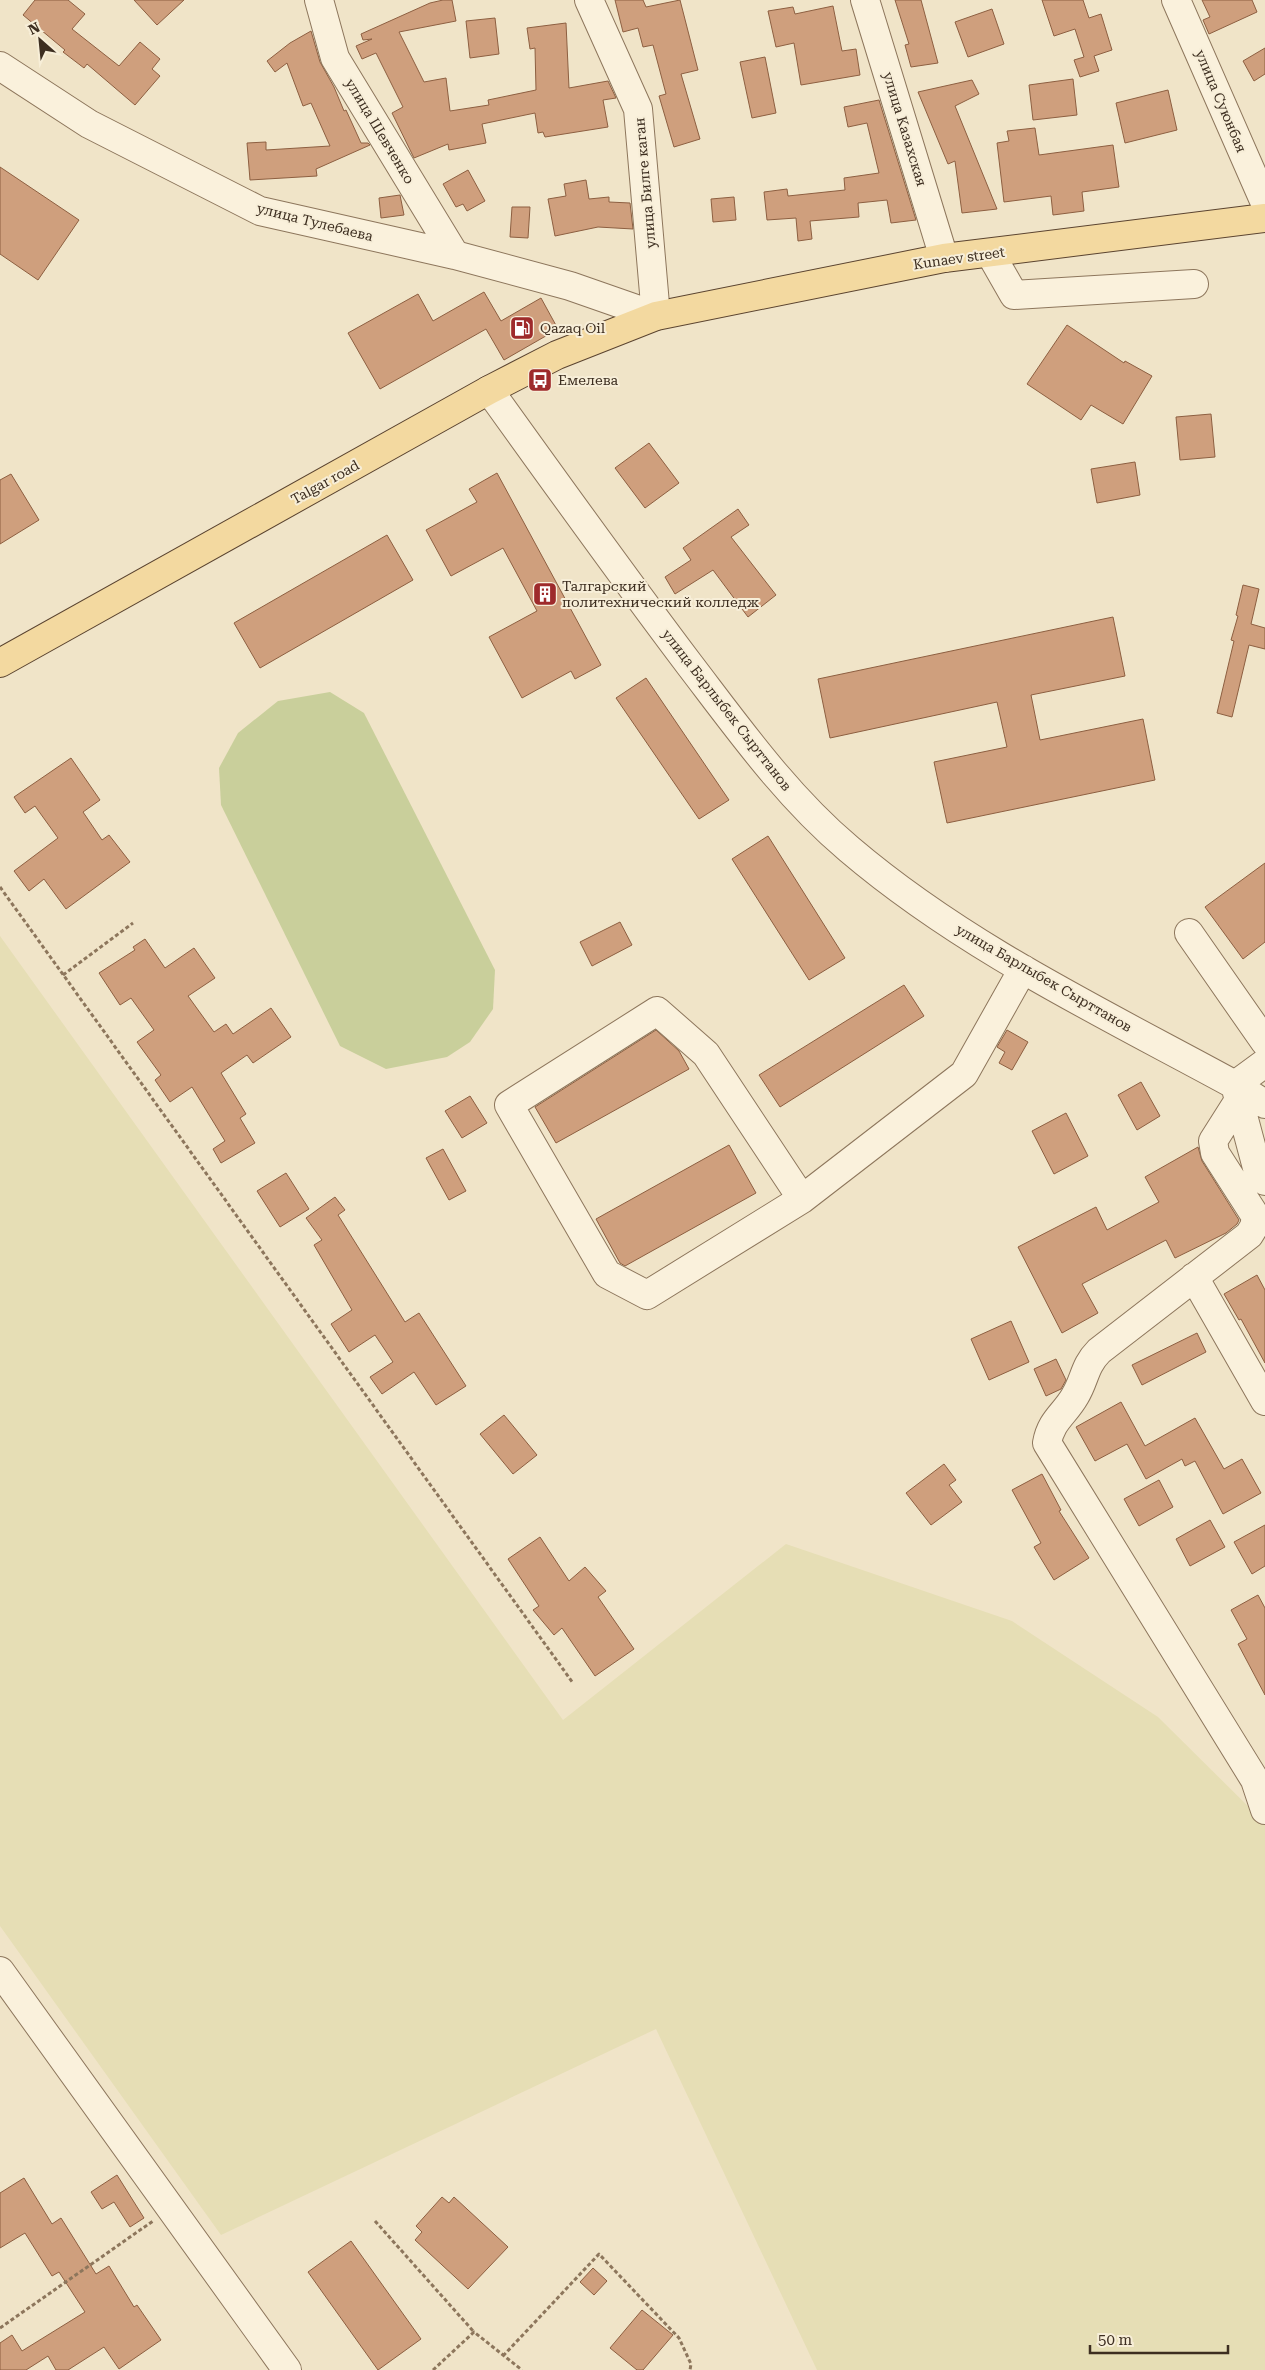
<svg xmlns="http://www.w3.org/2000/svg" width="1265" height="2370" font-family="'Roboto Serif',serif">
<rect width="100%" height="100%" fill="#f0e4c8"/>
<!-- farmland -->
<path fill="#e6deb5" d="M 0,936 L 563,1720 L 786,1544 L 1012,1621 L 1158,1717 L 1265,1823 L 1265,2370 L 817,2370 L 656,2029 L 221,2235 L 0,1926 Z"/>
<!-- green -->
<path fill="#c9cf9b" d="M 330,692 L 364,713 L 495,970 L 493,1009 L 470,1042 L 447,1057 L 386,1069 L 340,1046 L 221,805 L 219,768 L 238,733 L 278,701 Z"/>
<!-- building -->
<path fill="#cf9f7d" stroke="#8d5f41" d="M 35,0 L 68,0 L 85,14 L 72,29 L 119,66 L 140,42 L 160,59 L 152,69 L 160,76 L 135,105 L 87,64 L 84,68 L 63,52 L 65,50 L 23,15 Z
M 134,0 L 184,0 L 157,25 Z
M 443,0 L 452,0 L 456,21 L 399,32 L 424,82 L 446,78 L 450,111 L 489,105 L 488,100 L 536,90 L 535,48 L 530,49 L 527,28 L 566,23 L 569,88 L 608,81 L 616,98 L 603,100 L 608,127 L 545,137 L 543,132 L 538,133 L 535,113 L 482,124 L 486,143 L 449,150 L 448,144 L 414,158 L 392,113 L 403,107 L 376,53 L 362,59 L 356,46 L 372,39 L 363,40 L 361,34 L 430,3 Z
M 615,0 L 643,0 L 646,7 L 680,0 L 698,70 L 681,74 L 700,139 L 674,147 L 659,96 L 666,94 L 653,45 L 643,47 L 638,28 L 623,32 Z
M 895,0 L 921,0 L 938,63 L 911,67 L 905,45 L 909,44 Z
M 1042,0 L 1083,0 L 1089,18 L 1101,14 L 1112,50 L 1094,56 L 1099,71 L 1080,77 L 1074,60 L 1084,57 L 1075,29 L 1054,36 Z
M 1202,0 L 1252,0 L 1257,12 L 1209,34 L 1203,20 L 1210,17 Z
M 833,6 L 842,51 L 856,49 L 860,75 L 801,85 L 794,43 L 776,47 L 768,11 L 793,7 L 795,14 Z
M 992,9 L 1004,44 L 968,57 L 955,22 Z
M 495,18 L 499,54 L 470,58 L 466,21 Z
M 311,31 L 320,62 L 334,87 L 344,111 L 346,110 L 361,143 L 368,143 L 370,145 L 316,169 L 317,176 L 250,180 L 247,143 L 266,142 L 266,150 L 330,146 L 311,103 L 303,106 L 287,63 L 275,72 L 267,61 L 290,43 Z
M 1265,48 L 1265,74 L 1254,81 L 1243,61 Z
M 765,57 L 776,113 L 752,118 L 740,62 Z
M 1073,79 L 1077,115 L 1033,120 L 1029,85 Z
M 972,80 L 979,94 L 955,106 L 997,209 L 962,213 L 955,161 L 948,164 L 918,92 Z
M 1168,90 L 1177,130 L 1125,143 L 1116,103 Z
M 879,100 L 916,220 L 891,223 L 887,200 L 858,203 L 859,217 L 810,221 L 812,239 L 798,241 L 796,218 L 767,220 L 764,192 L 787,189 L 788,196 L 845,190 L 844,178 L 879,173 L 867,123 L 848,127 L 844,107 Z
M 1035,128 L 1039,155 L 1113,145 L 1119,187 L 1082,192 L 1084,211 L 1053,215 L 1051,196 L 1004,202 L 997,143 L 1009,141 L 1007,131 Z
M 0,167 L 79,220 L 38,280 L 0,254 Z
M 468,170 L 485,201 L 467,211 L 463,204 L 456,207 L 443,184 Z
M 586,180 L 589,199 L 609,197 L 609,202 L 630,203 L 633,229 L 598,227 L 555,236 L 548,199 L 566,196 L 564,184 Z
M 400,195 L 404,215 L 381,218 L 379,198 Z
M 734,197 L 736,220 L 713,222 L 711,199 Z
M 512,207 L 530,207 L 528,238 L 510,237 Z
M 484,292 L 501,321 L 541,298 L 558,329 L 504,360 L 486,329 L 380,389 L 348,333 L 418,294 L 433,321 Z
M 1067,325 L 1124,363 L 1125,361 L 1152,376 L 1123,424 L 1091,405 L 1081,420 L 1027,384 Z
M 1211,414 L 1215,457 L 1180,460 L 1176,417 Z
M 649,443 L 679,483 L 645,508 L 615,468 Z
M 1135,462 L 1140,495 L 1097,503 L 1091,469 Z
M 497,473 L 601,665 L 575,679 L 571,671 L 522,698 L 489,637 L 537,611 L 503,548 L 451,576 L 426,530 L 477,502 L 469,489 Z
M 11,474 L 39,520 L 0,544 L 0,480 Z
M 738,509 L 749,525 L 731,537 L 776,595 L 748,617 L 713,570 L 675,594 L 665,577 L 691,560 L 683,548 Z
M 387,535 L 413,580 L 260,668 L 234,623 Z
M 1243,585 L 1259,589 L 1251,624 L 1265,628 L 1265,649 L 1249,645 L 1232,717 L 1217,713 L 1234,641 L 1231,640 L 1238,616 L 1236,615 Z
M 1113,617 L 1125,676 L 1031,695 L 1040,740 L 1143,719 L 1155,780 L 947,823 L 934,762 L 1007,747 L 997,702 L 830,738 L 818,679 Z
M 646,678 L 729,800 L 699,819 L 616,698 Z
M 71,758 L 100,800 L 83,812 L 102,840 L 109,835 L 130,862 L 66,909 L 44,879 L 29,891 L 14,871 L 58,838 L 35,806 L 25,813 L 14,797 Z
M 768,836 L 845,958 L 809,980 L 732,859 Z
M 1265,863 L 1265,942 L 1243,959 L 1205,907 Z
M 620,922 L 632,945 L 592,966 L 580,942 Z
M 145,939 L 165,968 L 194,948 L 215,978 L 188,996 L 214,1032 L 226,1024 L 233,1034 L 271,1008 L 291,1037 L 253,1063 L 247,1055 L 221,1073 L 246,1114 L 240,1118 L 255,1143 L 221,1163 L 213,1149 L 225,1141 L 192,1087 L 170,1102 L 155,1080 L 161,1075 L 137,1042 L 154,1030 L 131,998 L 120,1005 L 99,973 L 135,950 L 133,947 Z
M 904,985 L 924,1016 L 780,1107 L 759,1075 Z
M 656,1030 L 679,1051 L 689,1069 L 556,1143 L 535,1107 Z
M 1007,1030 L 1028,1042 L 1012,1070 L 999,1063 L 1005,1052 L 997,1047 Z
M 1141,1082 L 1160,1116 L 1137,1130 L 1118,1095 Z
M 470,1096 L 487,1123 L 462,1138 L 445,1111 Z
M 1066,1113 L 1088,1156 L 1054,1174 L 1032,1131 Z
M 729,1145 L 756,1193 L 625,1266 L 620,1263 L 596,1219 Z
M 1198,1147 L 1202,1161 L 1239,1220 L 1237,1224 L 1226,1233 L 1175,1258 L 1166,1240 L 1082,1284 L 1098,1313 L 1062,1333 L 1018,1247 L 1096,1207 L 1107,1230 L 1159,1202 L 1145,1177 Z
M 443,1149 L 466,1191 L 449,1200 L 426,1158 Z
M 286,1173 L 309,1209 L 280,1227 L 257,1191 Z
M 335,1197 L 345,1210 L 338,1215 L 405,1322 L 419,1313 L 466,1386 L 436,1405 L 414,1372 L 382,1394 L 370,1377 L 393,1362 L 375,1335 L 349,1352 L 331,1324 L 352,1310 L 314,1245 L 322,1240 L 306,1218 Z
M 1257,1275 L 1265,1290 L 1265,1363 L 1241,1319 L 1239,1320 L 1224,1294 Z
M 1011,1321 L 1029,1362 L 989,1380 L 971,1339 Z
M 1197,1333 L 1206,1352 L 1142,1385 L 1132,1365 Z
M 1056,1359 L 1066,1380 L 1061,1389 L 1046,1396 L 1034,1369 Z
M 1121,1402 L 1145,1446 L 1195,1418 L 1224,1469 L 1242,1459 L 1261,1493 L 1223,1514 L 1195,1461 L 1185,1466 L 1182,1459 L 1146,1479 L 1127,1444 L 1095,1461 L 1076,1427 Z
M 504,1415 L 537,1455 L 513,1474 L 480,1434 Z
M 944,1464 L 956,1480 L 949,1485 L 962,1502 L 931,1525 L 906,1493 Z
M 1042,1474 L 1061,1510 L 1059,1511 L 1089,1558 L 1054,1580 L 1034,1547 L 1041,1543 L 1012,1490 Z
M 1159,1480 L 1173,1507 L 1139,1526 L 1124,1499 Z
M 1210,1520 L 1225,1547 L 1190,1566 L 1176,1539 Z
M 1265,1525 L 1265,1566 L 1252,1574 L 1234,1542 Z
M 540,1537 L 569,1581 L 585,1567 L 606,1591 L 598,1597 L 634,1649 L 595,1676 L 562,1628 L 554,1635 L 533,1610 L 539,1606 L 508,1559 Z
M 1258,1595 L 1265,1608 L 1265,1695 L 1238,1644 L 1247,1639 L 1231,1610 Z
M 117,2175 L 144,2218 L 130,2227 L 114,2202 L 102,2209 L 91,2192 Z
M 24,2178 L 52,2224 L 61,2218 L 96,2274 L 109,2266 L 134,2307 L 137,2305 L 161,2340 L 119,2369 L 104,2347 L 68,2370 L 56,2370 L 48,2356 L 26,2370 L 0,2370 L 0,2343 L 12,2335 L 22,2351 L 85,2312 L 59,2272 L 52,2276 L 25,2233 L 0,2248 L 0,2193 Z
M 442,2197 L 449,2203 L 454,2197 L 508,2247 L 468,2289 L 415,2240 L 422,2232 L 416,2226 Z
M 351,2241 L 421,2339 L 378,2370 L 308,2272 Z
M 593,2268 L 607,2281 L 594,2295 L 580,2282 Z
M 642,2310 L 673,2335 L 643,2370 L 637,2370 L 610,2348 Z"/>
<g fill="none" stroke-linecap="round" stroke-linejoin="round">
<defs>
<path id="minor" d="M 319,0 L 335,58 L 455,255
M 865,0 L 944,258
M 1176,0 L 1265,203
M 0,66 L 89,124 L 260,211 L 455,255 L 570,286 L 656,316 L 638,109 L 589,0
M 990,253 L 1014,295 L 1194,284
M 489,390 C 555,482 621,574 689,664 C 738,728 786,796 849,849 C 964,947 1103,1013 1235,1085 L 1265,1104
M 1189,933 L 1265,1042
M 1235,1085 L 1265,1063
M 1236,1089 L 1257,1168 L 1265,1181
M 1239,1100 L 1213,1141 L 1215,1153 L 1256,1217 L 1254,1227 L 1249,1235 L 1099,1351 C 1084,1366 1085,1380 1075,1396 C 1065,1414 1051,1420 1047,1443 L 1255,1780 L 1265,1810
M 802,1199 L 706,1054 L 657,1011 L 509,1105 L 607,1274 L 647,1295 L 802,1199 L 964,1074 L 1023,969
M 1194,1277 L 1265,1401
M 0,1971 L 287,2370"/>
<path id="major" d="M 0,663 L 489,390 L 557,355 L 656,316 L 944,258 L 1265,218"/>
</defs>
<!-- minor casing -->
<use href="#minor" stroke="#8d765c" stroke-width="30"/>
<!-- major casing -->
<use href="#major" stroke="#5b4430" stroke-width="30"/>
<!-- path -->
<path stroke="#8d765c" stroke-width="3" stroke-dasharray="4 2.5" stroke-linecap="butt" d="M 0,887 L 573,1683
M 63,975 L 133,923
M 375,2221 L 474,2332
M 0,2328 L 153,2221
M 503,2356 L 599,2254 L 679,2338 L 691,2364 L 690,2370
M 433,2370 L 474,2332 L 522,2370"/>
<!-- minor -->
<use href="#minor" stroke="#faf1dc" stroke-width="28"/>
<!-- major -->
<use href="#major" stroke="#f3d9a0" stroke-width="28"/>
</g>
<!-- icons -->
<defs>
<symbol id="fuel-square" viewBox="-11 -11 22 22"><rect x="-9" y="-9" width="18" height="18" rx="4" fill="#9e2a2b" stroke="#f7eed8"/><path d="M-5.5-6h7V0h2V4h1.3V-2.5L3-4.5l.8-.8L6-3V5H2.5V1h-1V6h-7ZM-4.2-4.7v3.2H.2V-4.7Z" fill="#fff"/></symbol>
<symbol id="bus-square" viewBox="-11 -11 22 22"><rect x="-9" y="-9" width="18" height="18" rx="4" fill="#9e2a2b" stroke="#f7eed8"/><path d="M-5-6H5V4H4V6H2V4H-2V6H-4V4H-5ZM-3.5-4V0h7V-4ZM-3.5 1.2v1.5H-2V1.2ZM2 1.2v1.5H3.5V1.2Z" fill="#fff"/></symbol>
<symbol id="building-square" viewBox="-11 -11 22 22"><rect x="-9" y="-9" width="18" height="18" rx="4" fill="#9e2a2b" stroke="#f7eed8"/><path d="M-4-6H4V6H1V3H-1V6H-4ZM-2.5-4.3h1.7v1.8h-1.7ZM.8-4.3h1.7v1.8H.8ZM-2.5-1h1.7V.8h-1.7ZM.8-1h1.7V.8H.8Z" fill="#fff"/></symbol>
</defs>
<g fill-rule="evenodd">
<use href="#fuel-square" x="508" y="314" width="28" height="28"/>
<use href="#bus-square" x="526" y="366" width="28" height="28"/>
<use href="#building-square" x="531" y="580" width="28" height="28"/>
</g>
<g text-anchor="middle" dominant-baseline="central" stroke-width="4" stroke-linejoin="round" paint-order="stroke">
<!-- street labels -->
<g font-size="14" fill="#3d2e20" stroke="#f7eed8">
<text transform="translate(1221 101) rotate(67)">улица Суюнбая</text>
<text transform="translate(905 129) rotate(73)">улица Казахская</text>
<text transform="translate(380 131) rotate(59)">улица Шевченко</text>
<text transform="translate(645 183) rotate(-95)">улица Билге каган</text>
<text transform="translate(315 222) rotate(14)">улица Тулебаева</text>
<text transform="translate(959 258) rotate(-8)">Kunaev street</text>
<text transform="translate(325 482) rotate(-29)">Talgar road</text>
<text transform="translate(727 710) rotate(52)">улица Барлыбек Сырттанов</text>
<text transform="translate(1044 978) rotate(30)">улица Барлыбек Сырттанов</text>
</g>
<!-- poi labels -->
<g font-size="14" fill="#3d2e20" stroke="#f7eed8" text-anchor="start">
<text x="540" y="328">Qazaq Oil</text>
<text x="558" y="380">Емелева</text>
<text x="562" y="586">Талгарский<tspan x="562" dy="16">политехнический колледж</tspan></text>
</g>
</g>
<!-- north arrow -->
<g transform="translate(40 40) rotate(333)" stroke="#f7eed8" stroke-width="4" paint-order="stroke">
<path d="M0-4L9 19L0 12L-9 19Z" fill="#3d2e20"/>
<text y="-8" font-size="14" font-weight="bold" text-anchor="middle" fill="#3d2e20">N</text>
</g>
<!-- scale -->
<path d="M1090 2345v8h138v-8" fill="none" stroke="#3d2e20" stroke-width="2.5"/>
<text x="1098" y="2345" font-size="15" fill="#3d2e20" stroke="#f7eed8" stroke-width="4" paint-order="stroke">50 m</text>
</svg>
